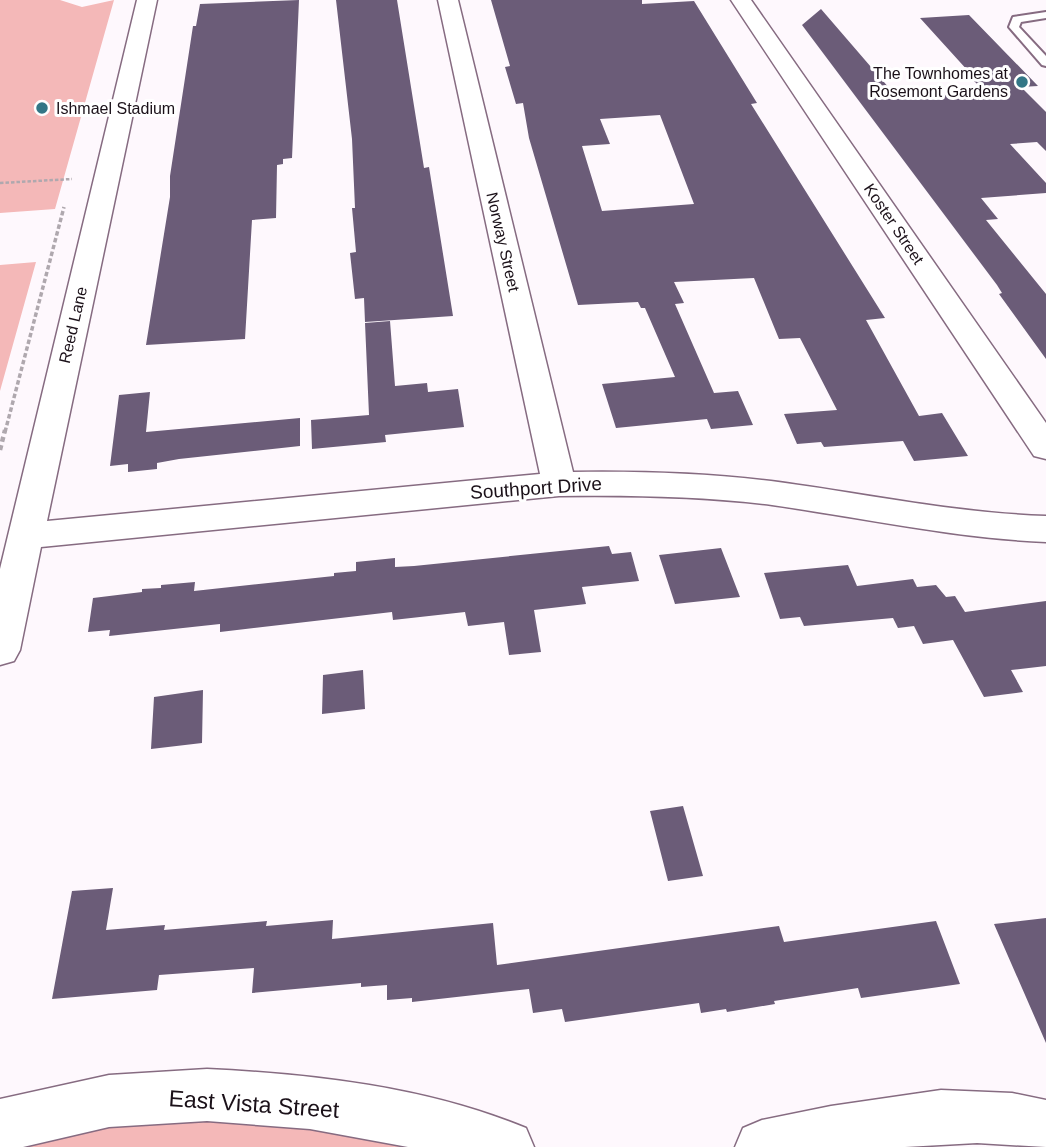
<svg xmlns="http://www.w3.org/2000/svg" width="1046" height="1147" font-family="Arial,sans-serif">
<rect width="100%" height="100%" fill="#fef8fd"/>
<!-- green -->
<path fill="#f4b8b8" d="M 0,0 L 60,0 L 82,7 L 114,0 L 55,209 L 0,213 Z
M 36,262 L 0,391 L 0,265 Z
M 108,1101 L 507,1147 L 20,1147 Z"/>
<!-- building -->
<path fill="#6b5c78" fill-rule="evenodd" d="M 299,0 L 292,158 L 283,159 L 283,164 L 277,165 L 276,218 L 252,220 L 245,339 L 146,345 L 170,197 L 170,176 L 193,26 L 196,26 L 200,4 Z
M 336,0 L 397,0 L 424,168 L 429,167 L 453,316 L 365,322 L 364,298 L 355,299 L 350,253 L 356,252 L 352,208 L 355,208 L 352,139 Z
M 491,0 L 642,0 L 642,4 L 694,1 L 757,103 L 751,104 L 885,318 L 866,320 L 919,416 L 942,413 L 968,456 L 914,461 L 903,441 L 824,447 L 821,442 L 797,444 L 784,414 L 837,410 L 800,338 L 779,339 L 754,278 L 674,282 L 684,303 L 675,304 L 714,393 L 738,391 L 753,425 L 711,429 L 707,419 L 616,428 L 602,384 L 675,377 L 645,308 L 641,308 L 638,302 L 578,305 L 529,138 L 523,103 L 516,104 L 505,67 L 510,66 ZM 660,115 L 694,204 L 602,211 L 582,146 L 610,144 L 600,119 Z
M 821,9 L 896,96 L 902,99 L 985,91 L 965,73 L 969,72 L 920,18 L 969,15 L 1038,86 L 1021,87 L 1046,112 L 1046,151 L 1037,142 L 1010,144 L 1046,183 L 1046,193 L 981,198 L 998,219 L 986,220 L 1046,294 L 1046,359 L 999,294 L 1002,293 L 997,285 L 802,25 Z
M 390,321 L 395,386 L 427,383 L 428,392 L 458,389 L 464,427 L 385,435 L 386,442 L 312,449 L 311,420 L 369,415 L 365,323 Z
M 150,392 L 146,432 L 300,418 L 300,446 L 179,459 L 157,463 L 157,469 L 128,472 L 128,464 L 110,466 L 119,395 Z
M 609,546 L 612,554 L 631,552 L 639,581 L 582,587 L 586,604 L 534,610 L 541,652 L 509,655 L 504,622 L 468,626 L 465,612 L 393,620 L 392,612 L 220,632 L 220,624 L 109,636 L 110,630 L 88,632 L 93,598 L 142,592 L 142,589 L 161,588 L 161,585 L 195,582 L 194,591 L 334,576 L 334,573 L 356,571 L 356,562 L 395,558 L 395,567 L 414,566 Z
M 721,548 L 740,597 L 675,604 L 659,555 Z
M 848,565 L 857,586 L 913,579 L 917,587 L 936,585 L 946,597 L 955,596 L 965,612 L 1046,601 L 1046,666 L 1011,670 L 1023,692 L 984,697 L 953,640 L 923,644 L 914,626 L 898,628 L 893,618 L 804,626 L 800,617 L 780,619 L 764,573 Z
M 363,670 L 365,709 L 322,714 L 323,675 Z
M 203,690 L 202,743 L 151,749 L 154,697 Z
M 683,806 L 703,876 L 668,881 L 650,811 Z
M 113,888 L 106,930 L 165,925 L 164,930 L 267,921 L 266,926 L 333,920 L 332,939 L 493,923 L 497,965 L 779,926 L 784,942 L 936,921 L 960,984 L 861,998 L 858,988 L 774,1001 L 775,1004 L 727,1012 L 726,1009 L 701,1013 L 699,1003 L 565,1022 L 562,1009 L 533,1013 L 529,989 L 412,1002 L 412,998 L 387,1000 L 387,985 L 361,987 L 361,983 L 252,993 L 254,968 L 159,975 L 157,990 L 52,999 L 72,891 Z
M 1046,918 L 1046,1043 L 994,924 Z"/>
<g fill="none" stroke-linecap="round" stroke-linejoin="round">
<defs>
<path id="lane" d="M 1046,12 L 1046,18 L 1021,22 L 1019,27 L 1046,56 L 1046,66 L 1042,65 L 1009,27 L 1013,17 Z"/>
<path id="street" d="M 137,0 L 157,0 L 47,521 L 540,474 L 438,0 L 458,0 L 573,472 C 639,471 705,473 771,481 C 863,493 953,513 1046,516 L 1046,542 C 953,538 863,518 772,505 C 701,496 630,495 559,496 L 41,547 L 20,650 L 14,661 L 0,665 L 0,569 Z
M 731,0 L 751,0 L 1046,423 L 1046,459 L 1034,456 Z
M 207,1069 C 313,1074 427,1087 526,1128 L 534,1147 L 408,1147 L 310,1129 L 207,1121 L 109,1127 L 23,1147 L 0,1147 L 0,1099 L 109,1075 Z
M 941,1090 L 1012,1093 L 1046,1100 L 1046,1147 L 977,1143 L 905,1147 L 735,1147 L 743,1128 L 762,1120 L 831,1106 Z"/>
</defs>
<!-- lane casing -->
<use href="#lane" stroke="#866b81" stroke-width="4"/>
<!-- street casing -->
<use href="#street" stroke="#866b81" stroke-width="3"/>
<!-- path-far2 -->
<path stroke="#afa8ae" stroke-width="2.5" stroke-dasharray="3.5 2" stroke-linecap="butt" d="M 0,183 L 72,179"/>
<!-- path-far1 -->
<path stroke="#afa8ae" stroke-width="3.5" stroke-dasharray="4.5 2.5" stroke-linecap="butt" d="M 5,432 L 64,207"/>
<!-- path -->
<path stroke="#afa8ae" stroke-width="4.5" stroke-dasharray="5 3.5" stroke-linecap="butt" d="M 0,450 L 5,430"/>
<!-- lane -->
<use href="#lane" fill="#fff" fill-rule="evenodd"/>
<!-- street -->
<use href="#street" fill="#fff" fill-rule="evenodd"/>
</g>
<!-- markers -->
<g fill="#337686" stroke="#fff" stroke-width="2.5">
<circle cx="1022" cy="82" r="7"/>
<circle cx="42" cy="108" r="7"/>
</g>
<g text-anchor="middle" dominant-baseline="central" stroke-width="6" stroke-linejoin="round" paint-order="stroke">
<!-- far-poi labels -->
<g font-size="16" fill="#1b1119" stroke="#fff" text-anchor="end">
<text x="1008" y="73">The Townhomes at<tspan x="1008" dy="18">Rosemont Gardens</tspan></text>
<text x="56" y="108" text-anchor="start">Ishmael Stadium</text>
</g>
<!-- far-street labels -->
<g font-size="16" fill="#1b1119" stroke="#fff">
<text transform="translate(894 224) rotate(56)">Koster Street</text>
<text transform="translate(503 242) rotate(77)">Norway Street</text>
<text transform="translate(73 325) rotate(-77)">Reed Lane</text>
</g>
<!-- street labels -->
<g font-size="19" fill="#1b1119" stroke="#fff">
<text transform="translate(536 488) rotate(-4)">Southport Drive</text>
</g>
<!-- near-street labels -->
<g font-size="23" fill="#1b1119" stroke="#fff">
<text transform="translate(254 1104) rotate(4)">East Vista Street</text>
</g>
</g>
</svg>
